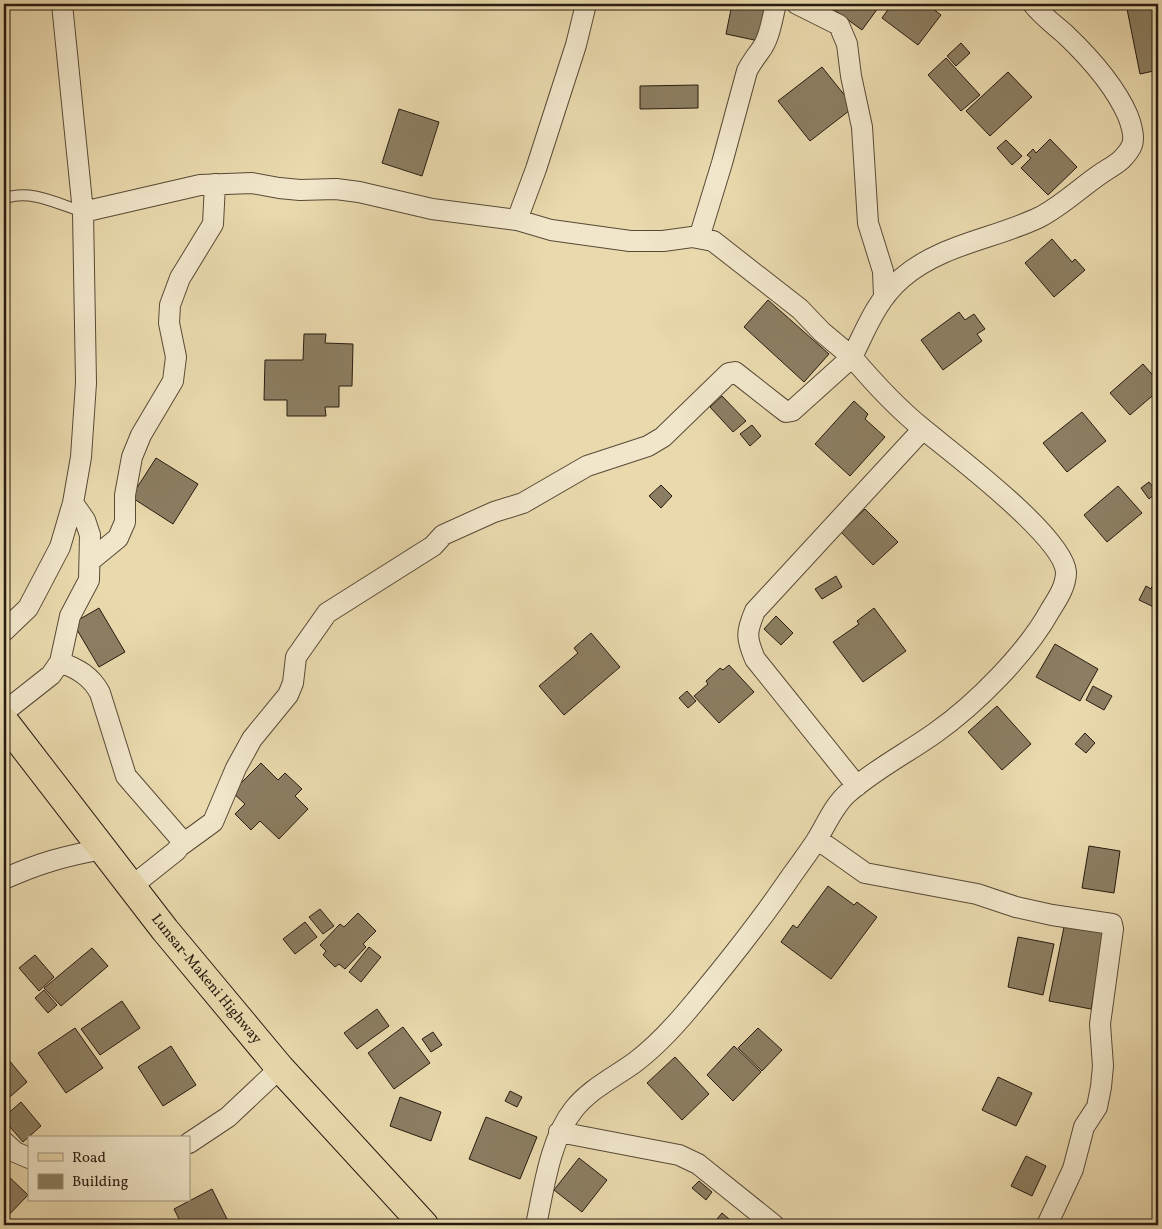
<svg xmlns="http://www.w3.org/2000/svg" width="1162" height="1229" font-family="Vollkorn,serif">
<rect width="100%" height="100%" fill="#e9d9ad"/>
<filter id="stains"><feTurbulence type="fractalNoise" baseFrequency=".004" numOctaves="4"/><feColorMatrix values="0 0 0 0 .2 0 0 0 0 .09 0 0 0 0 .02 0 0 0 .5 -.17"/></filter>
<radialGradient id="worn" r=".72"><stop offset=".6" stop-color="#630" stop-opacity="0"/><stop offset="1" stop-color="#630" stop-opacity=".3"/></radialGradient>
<!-- building -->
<path fill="#8c7e62" stroke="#271b10" d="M 732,4 L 768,4 L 759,41 L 726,34 Z
M 837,4 L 881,4 L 862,30 L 833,9 Z
M 892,4 L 927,4 L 941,15 L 918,45 L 882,18 Z
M 1126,4 L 1158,4 L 1158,70 L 1140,74 Z
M 961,43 L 970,53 L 956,66 L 947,56 Z
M 946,58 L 980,95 L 961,111 L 928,75 Z
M 822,67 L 854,107 L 810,141 L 778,101 Z
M 1008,72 L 1032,97 L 990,136 L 966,111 Z
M 698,85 L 698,108 L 640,109 L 640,86 Z
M 399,109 L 439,122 L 422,176 L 382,163 Z
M 1050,139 L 1077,167 L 1048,195 L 1021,168 L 1031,158 L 1027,155 L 1033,149 L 1036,153 Z
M 1006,140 L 1022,156 L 1012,165 L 997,148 Z
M 1052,239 L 1072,262 L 1075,259 L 1085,270 L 1054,297 L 1025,263 Z
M 768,300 L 829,354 L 804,382 L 744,327 Z
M 959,312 L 965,320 L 974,314 L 985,329 L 977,334 L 982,341 L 943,370 L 921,340 Z
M 304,334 L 326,334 L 325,343 L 353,344 L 352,386 L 339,386 L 339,407 L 325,407 L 326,416 L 287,416 L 287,400 L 264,400 L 265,360 L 303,360 Z
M 1143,364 L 1158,381 L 1158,391 L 1130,415 L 1110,393 Z
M 722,396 L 746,421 L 733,432 L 710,407 Z
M 854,401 L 868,414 L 865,419 L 885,437 L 850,476 L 815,444 Z
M 1082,412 L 1106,441 L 1067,472 L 1043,443 Z
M 752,425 L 761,436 L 750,446 L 740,434 Z
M 156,458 L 198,484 L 173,524 L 131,497 Z
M 1149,482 L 1157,492 L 1149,499 L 1141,488 Z
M 661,485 L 672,496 L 661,508 L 649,496 Z
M 1118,486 L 1142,513 L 1107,542 L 1084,515 Z
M 865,509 L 898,542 L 873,565 L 841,532 Z
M 1158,573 L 1158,609 L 1139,600 L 1146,586 L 1151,589 Z
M 836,576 L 842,587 L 822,599 L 815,589 Z
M 99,608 L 125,652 L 99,667 L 73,623 Z
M 874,608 L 906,651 L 863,682 L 833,642 L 859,624 L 857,621 Z
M 776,616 L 793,633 L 781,645 L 764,629 Z
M 591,633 L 620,667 L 564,715 L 539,686 L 578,653 L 574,648 Z
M 1055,644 L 1098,669 L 1080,701 L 1036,677 Z
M 729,665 L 754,692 L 719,723 L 694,696 L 708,684 L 706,681 L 720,668 L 723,670 Z
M 1093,686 L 1112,696 L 1104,710 L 1086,700 Z
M 687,691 L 696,701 L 688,708 L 679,698 Z
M 997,706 L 1031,744 L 1002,770 L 968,732 Z
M 1085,733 L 1095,743 L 1086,753 L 1075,744 Z
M 261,763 L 278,780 L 285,773 L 302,789 L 295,796 L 308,809 L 279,839 L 260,821 L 251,830 L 235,814 L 245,804 L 232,792 Z
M 1089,846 L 1120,851 L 1114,893 L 1082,888 Z
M 828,886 L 854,905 L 857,902 L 877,917 L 831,979 L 781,942 L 793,925 L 797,928 Z
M 320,909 L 334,926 L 323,934 L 309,917 Z
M 358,913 L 376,931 L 363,944 L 366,947 L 345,969 L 339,964 L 335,967 L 323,955 L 326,951 L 320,945 L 340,924 L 344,927 Z
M 305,922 L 317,937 L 295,954 L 283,939 Z
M 1065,922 L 1106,930 L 1091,1009 L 1049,1001 Z
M 1018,937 L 1054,944 L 1043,995 L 1008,987 Z
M 369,947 L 381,957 L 361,982 L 349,972 Z
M 92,948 L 108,966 L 61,1006 L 44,988 Z
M 35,955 L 54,977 L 39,991 L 19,968 Z
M 44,990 L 57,1005 L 48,1013 L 35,998 Z
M 122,1001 L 140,1028 L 100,1055 L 81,1029 Z
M 377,1009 L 389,1026 L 357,1049 L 344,1033 Z
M 403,1027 L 430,1063 L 394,1089 L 368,1053 Z
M 75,1028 L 103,1068 L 66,1093 L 38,1053 Z
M 758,1028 L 782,1050 L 762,1071 L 738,1048 Z
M 433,1032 L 442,1045 L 431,1052 L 422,1039 Z
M 171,1046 L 196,1085 L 163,1106 L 138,1067 Z
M 734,1046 L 761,1072 L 733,1101 L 707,1075 Z
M 675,1057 L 709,1094 L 682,1120 L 647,1083 Z
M 8,1059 L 27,1082 L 4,1102 L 4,1062 Z
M 998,1077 L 1032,1093 L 1016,1126 L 982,1110 Z
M 510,1091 L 522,1097 L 517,1107 L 505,1101 Z
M 400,1097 L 441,1112 L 431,1141 L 390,1126 Z
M 21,1102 L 41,1126 L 23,1142 L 4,1120 L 4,1117 Z
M 486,1117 L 537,1137 L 520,1179 L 469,1159 Z
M 1026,1156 L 1046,1166 L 1032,1196 L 1011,1186 Z
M 579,1158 L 607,1180 L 582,1212 L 554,1190 Z
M 4,1172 L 28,1195 L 4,1220 Z
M 699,1181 L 712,1192 L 706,1200 L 692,1188 Z
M 212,1189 L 229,1223 L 226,1225 L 182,1225 L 174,1209 Z
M 722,1213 L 736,1225 L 712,1225 Z"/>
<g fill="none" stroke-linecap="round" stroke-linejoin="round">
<defs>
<path id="lane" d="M 4,199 C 29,188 58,204 83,212"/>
<path id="street" d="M 797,4 L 839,25 L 847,44 L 851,76 L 862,127 L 868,223 L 883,271 L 884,296
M 83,212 L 200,185 L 252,183 L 279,188 L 300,190 L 336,189 L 359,192 L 432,209 L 517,220 L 536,169 L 576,45 L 586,4
M 699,238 L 722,163 L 747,71 C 751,63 755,58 760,51 C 770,38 772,19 776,4
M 90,561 L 118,538 L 125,522 L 125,495 L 132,457 L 141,435 L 173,381 L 176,357 L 169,323 L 170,305 L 180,278 L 213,224 L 215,184
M 4,631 L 28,608 L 60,547 L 73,503 L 81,457 L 86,383 L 83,212 L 62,4
M 60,662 C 78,669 91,676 100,693 L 126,776 L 178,836 L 180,841 L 180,846 L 176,851 L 132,886
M 4,712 L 51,675 L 60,662 L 70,616 L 89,580 L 90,535 L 85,520 L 73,503
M 857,786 L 755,659 C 746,638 746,632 755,611 L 923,429
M 817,839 L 865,873 L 977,894 L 1016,907 L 1052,915 L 1112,924 L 1113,929 L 1100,1024 L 1103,1066 L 1101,1087 L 1097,1107 L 1084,1127 L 1073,1169 L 1047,1225
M 180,846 L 213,822 L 236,768 L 252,739 L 288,695 L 293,683 L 296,657 L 327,613 L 433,546 L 443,535 L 494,512 L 523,503 L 587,466 L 648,446 L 663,437 L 729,373 L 735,372 L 786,412 L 792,411 L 852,357 L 822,332 L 800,309 L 713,241 L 692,237 L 663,241 L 630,241 L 551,230 L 517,220
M 4,879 C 39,863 65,856 103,849
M 559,1132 L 679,1155 L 698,1164 L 774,1225
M 4,1142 L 15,1152 L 29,1158
M 189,1143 L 228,1117 L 280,1068
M 536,1225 C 544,1188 550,1139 574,1109 C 590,1089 613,1078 634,1063 C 654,1048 672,1029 688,1010 C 725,966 760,922 792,875 C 800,864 808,853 816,841 C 826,825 834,805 848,793 C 875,769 907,753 935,733 C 976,704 1027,653 1051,609 C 1058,598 1066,586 1066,572 C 1063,536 952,453 922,428 C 896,407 874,383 852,357 C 866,329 877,299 902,278 C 941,244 995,239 1040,217 C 1061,206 1079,189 1099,175 C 1106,170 1114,166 1121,160 C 1124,157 1130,150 1132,145 C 1135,137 1131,124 1128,116 C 1115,86 1089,57 1066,35 C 1055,25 1042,16 1033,4"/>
<g id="primary">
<path id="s1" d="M 4,721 L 165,930 L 280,1068 L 424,1225"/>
</g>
</defs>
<!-- lane casing -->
<use href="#lane" stroke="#584a37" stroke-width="12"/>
<!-- street casing -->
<use href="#street" stroke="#584a37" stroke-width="22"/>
<!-- primary casing -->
<use href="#primary" stroke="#271b10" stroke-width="30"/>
<!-- lane -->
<use href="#lane" stroke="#f1e6ca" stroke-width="10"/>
<!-- street -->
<use href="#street" stroke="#f1e6ca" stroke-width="20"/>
<!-- primary -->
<use href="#primary" stroke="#e9d9ad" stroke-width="28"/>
</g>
<g text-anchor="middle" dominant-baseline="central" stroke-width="4.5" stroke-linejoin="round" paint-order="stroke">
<!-- street labels -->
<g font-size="15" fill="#271b10" stroke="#f1e6ca">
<text stroke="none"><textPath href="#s1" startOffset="328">Lunsar-Makeni Highway</textPath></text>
</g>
</g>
<!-- margin -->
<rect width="1162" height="1229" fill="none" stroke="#e9d9ad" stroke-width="20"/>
<rect x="5" y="5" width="1152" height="1219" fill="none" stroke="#271b10" stroke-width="2.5"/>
<rect x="10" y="10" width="1142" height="1209" fill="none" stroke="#271b10"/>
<!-- legend -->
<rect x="28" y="1136" width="162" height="65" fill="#f1e6ca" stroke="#a09580"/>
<rect x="38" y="1153" width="25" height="8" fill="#e9d9ad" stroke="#a09580"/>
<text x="72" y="1162" font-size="15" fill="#271b10">Road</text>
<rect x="38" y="1174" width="25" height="15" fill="#8c7e62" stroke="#a09580"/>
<text x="72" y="1186" font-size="15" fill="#271b10">Building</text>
<rect width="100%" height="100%" filter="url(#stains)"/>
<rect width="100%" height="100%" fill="url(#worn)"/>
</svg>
